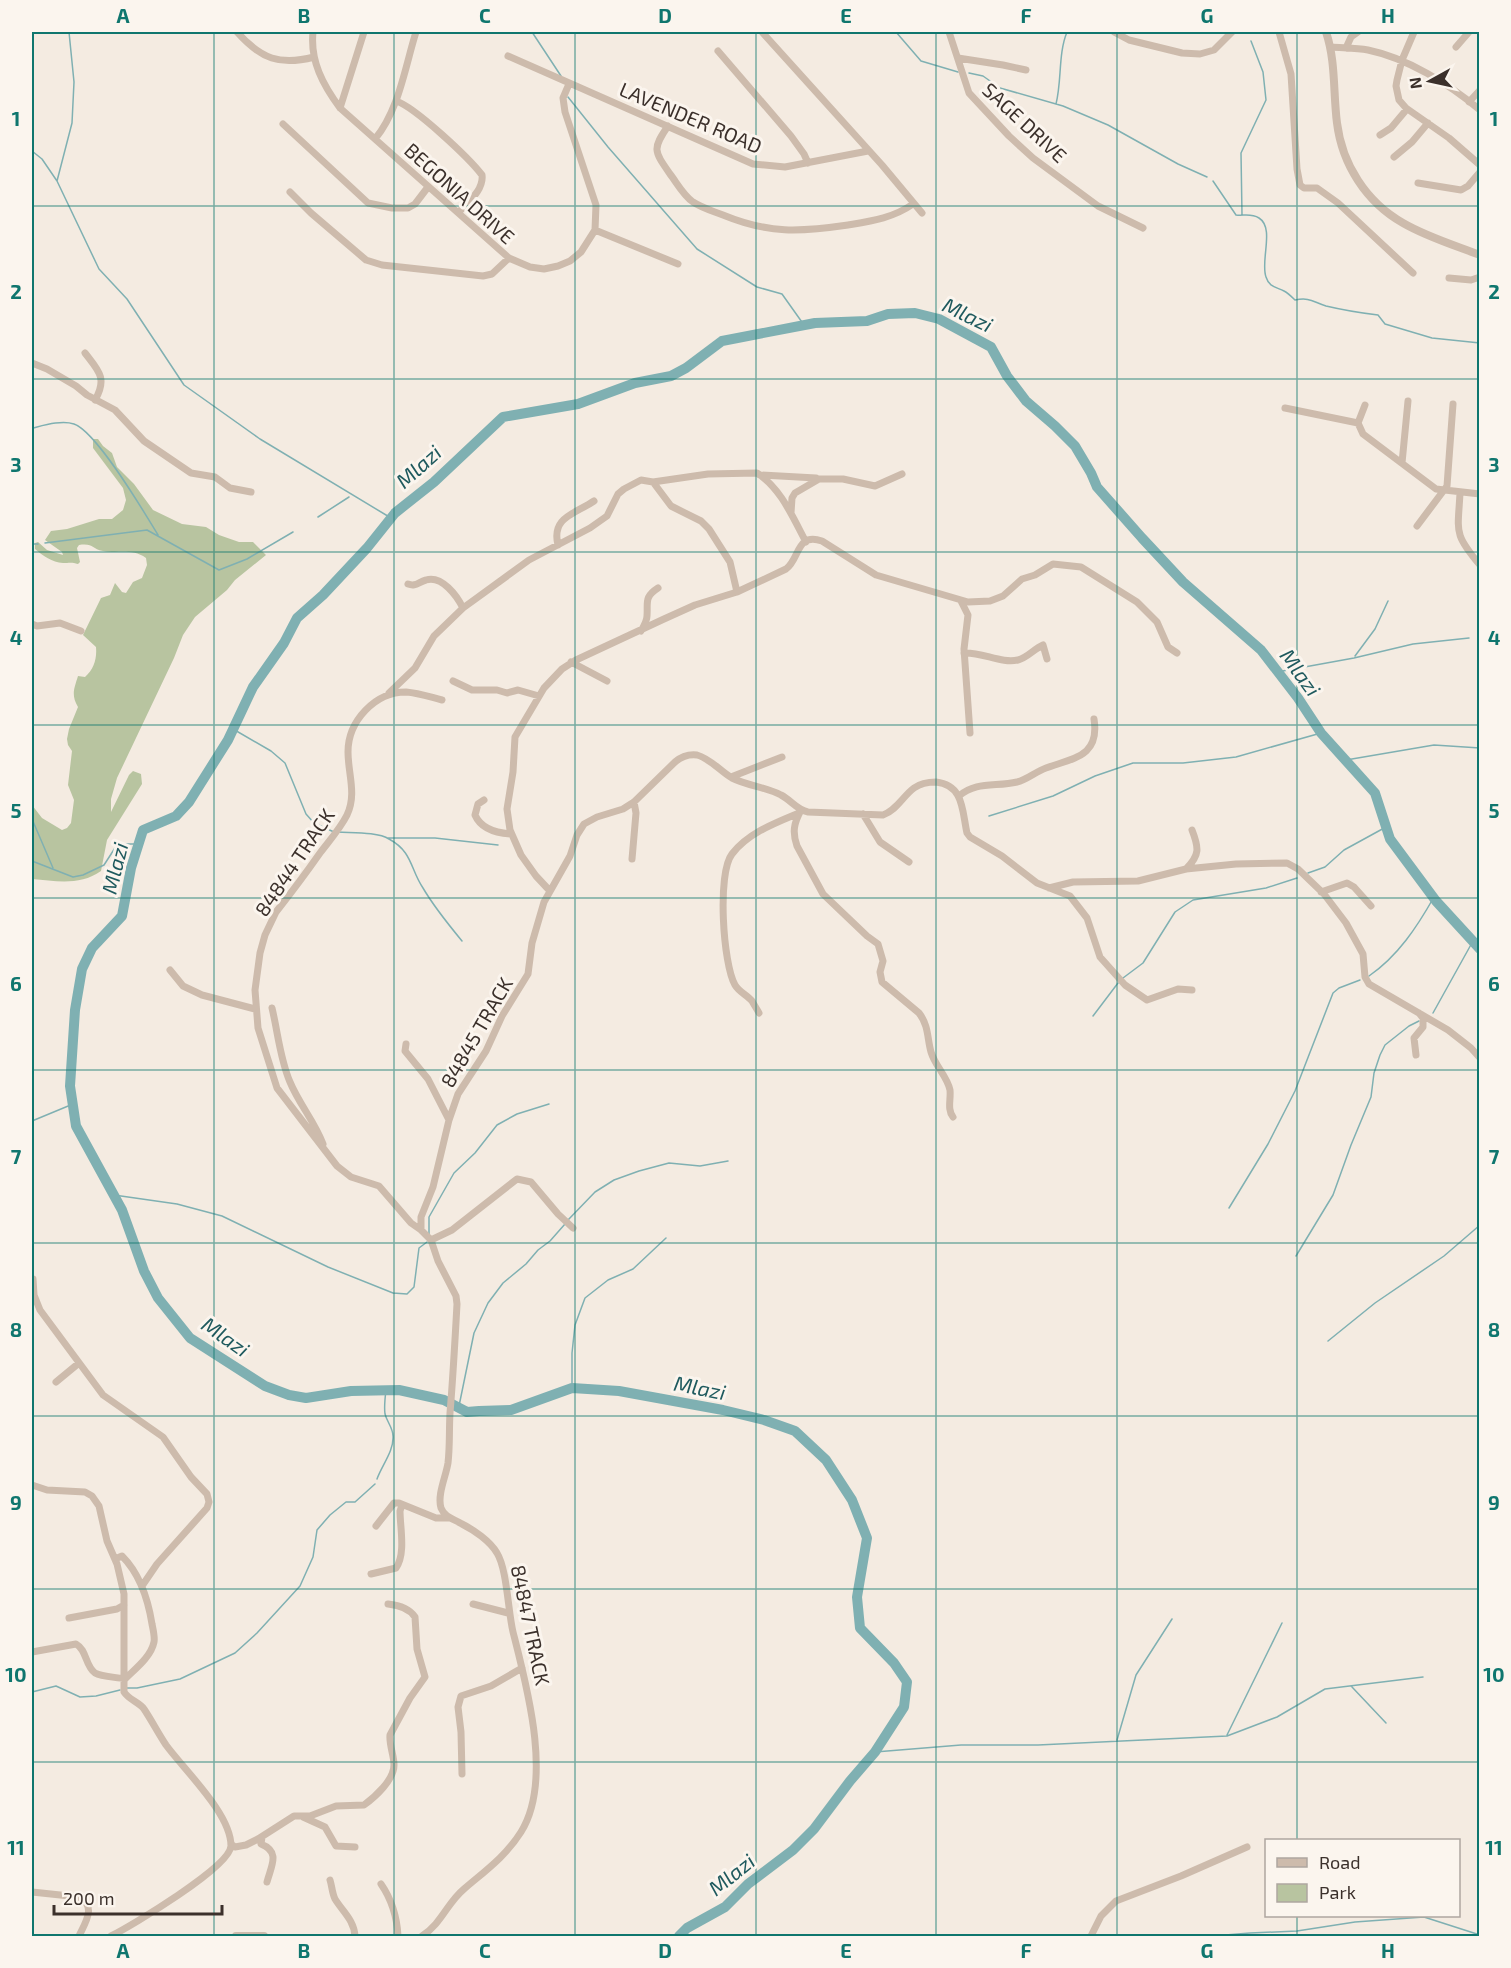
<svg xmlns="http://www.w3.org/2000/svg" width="1511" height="1968" font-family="'Exo 2',sans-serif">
<rect width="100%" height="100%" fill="#f4ebe1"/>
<!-- green -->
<path fill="#b8c4a0" d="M 93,439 L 98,439 L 103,446 L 112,453 L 117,467 L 134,484 L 153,510 L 182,524 L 206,527 L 219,535 L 239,542 L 253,542 L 266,555 L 235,580 L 227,590 L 195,617 L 183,635 L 174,658 L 117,778 L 111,799 L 111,812 L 129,775 L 133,771 L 141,774 L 142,784 L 107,840 L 101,871 C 80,886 56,881 32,879 L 32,805 L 42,818 L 62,830 L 67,828 L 71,823 L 74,800 L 68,785 L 72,751 L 68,745 L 67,739 L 69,729 L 78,707 C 71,695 74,689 78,676 L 85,677 C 94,669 97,659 96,647 L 83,635 L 101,598 L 110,595 L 115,583 L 122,592 L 126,593 L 133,582 L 142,578 L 147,565 L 146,558 C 132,548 118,554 103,551 C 91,549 94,543 79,545 L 77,548 L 80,562 L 78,564 C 72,562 69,563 63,563 C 52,562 43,556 35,549 L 35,543 L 38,542 L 47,550 L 63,555 L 62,552 L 45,540 L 51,531 L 67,529 L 99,519 L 112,519 L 123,510 L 126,500 L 123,488 L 93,448 Z"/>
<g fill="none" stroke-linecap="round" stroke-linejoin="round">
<!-- stream -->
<path stroke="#7fb0b2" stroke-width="1.5" d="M 532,32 L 561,76
M 896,32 L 921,61 L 958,72
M 969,73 L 983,76 L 1000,88 L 1063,106 L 1108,125 L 1178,164 L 1207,177
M 568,97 L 608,147 L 697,249 L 757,287 L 782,294 L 804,325
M 1056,104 C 1062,80 1058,54 1067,32
M 32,151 L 42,159 L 57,181 L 99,269 L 127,299 L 184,385 L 260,439 L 391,518
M 57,181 L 72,123 L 74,82 L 69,32
M 1213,181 L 1236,215 C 1244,216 1251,213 1259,218 C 1275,228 1260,261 1266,277 C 1269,287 1276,287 1284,291 C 1288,293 1292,297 1295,300 C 1310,297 1313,302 1326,306 C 1343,310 1361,313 1378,315 L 1385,324 L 1432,338 L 1480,343
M 1242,215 L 1241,153 L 1266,100 L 1263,72 L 1251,41
M 33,428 C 45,425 62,420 74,424 C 97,432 144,512 158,535
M 318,517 L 349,497
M 45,543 L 147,530 L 219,570 L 247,559 L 293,532
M 32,544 L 38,544
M 1355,656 L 1375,629 L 1388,601
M 1277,672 L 1354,658 L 1413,644 L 1469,638
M 233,729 L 271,751 L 285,763 L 306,814 L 314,823 L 334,832
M 1346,760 L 1434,745 L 1480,748
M 989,816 L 1053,796 L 1095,776 L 1133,763 L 1183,763 L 1236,757 L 1321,733
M 32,819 L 53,868
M 338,832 C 352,833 378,832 389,839 C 413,852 410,869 423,888 C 434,907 448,924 462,941
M 388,838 L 435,838 L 498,845
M 32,861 L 73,877 L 83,875 L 104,865 L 115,848 L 122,844 L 138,844
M 1308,873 L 1325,867 L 1344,850 L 1386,827
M 1369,976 C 1398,956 1417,927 1434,897
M 1123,978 L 1143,963 L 1175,912 L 1193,900 L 1266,888 L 1297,878
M 1433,1013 L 1473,941
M 1093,1016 L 1118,983
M 32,1121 L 73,1104
M 114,1195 L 177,1204 L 222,1216 L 328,1267 L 393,1293 L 407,1294 L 414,1287 L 419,1248 L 427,1242
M 1229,1208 L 1268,1144 L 1295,1091 L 1333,993 L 1339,988 L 1360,980
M 568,1220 L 595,1192 L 614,1180 L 639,1171 L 669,1163 L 700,1166 L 728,1161
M 429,1234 L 429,1217 L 454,1173 L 475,1153 L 497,1125 L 517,1114 L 549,1104
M 1296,1256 L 1333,1195 L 1351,1145 L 1371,1097 L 1374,1073 L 1380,1055 L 1385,1045 L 1409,1026 L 1419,1021
M 1328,1341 L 1375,1303 L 1444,1256 L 1480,1225
M 572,1388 L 572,1353 L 575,1325 L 585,1298 L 608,1280 L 633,1269 L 666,1238
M 459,1406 L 474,1333 L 488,1303 L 503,1283 L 526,1264 L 538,1250 L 550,1241 L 565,1224
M 377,1479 C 382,1465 394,1451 393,1436 C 393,1428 387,1422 385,1414 C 384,1407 385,1398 386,1390
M 1352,1687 L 1386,1723
M 126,1688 L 137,1688 L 180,1679 L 235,1653 L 257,1633 L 300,1586 L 313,1557 L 317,1530 L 330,1515 L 346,1502 L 355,1502 L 375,1484
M 32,1692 L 56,1686 L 80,1697 L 96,1696 L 120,1690
M 1227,1735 L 1282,1623
M 1117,1740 L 1136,1675 L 1172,1619
M 875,1752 L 961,1745 L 1038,1745 L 1227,1736 L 1277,1717 L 1325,1689 L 1423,1677
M 1213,1936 L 1250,1933 L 1297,1931 L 1355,1922 L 1424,1917 L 1480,1935"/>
<!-- river -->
<path stroke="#7fb0b2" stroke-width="10" d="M 679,1936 L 687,1928 L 725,1907 L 748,1884 L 793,1850 L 814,1829 L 850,1781 L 875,1752 L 904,1707 L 907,1682 L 894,1663 L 860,1628 L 857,1597 L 867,1538 L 852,1500 L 826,1460 L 795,1431 L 764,1420 L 723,1410 L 619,1391 L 572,1388 L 511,1410 L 479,1411 L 467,1412 L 444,1400 L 399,1390 L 351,1391 L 306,1398 L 289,1395 L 265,1386 L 190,1338 L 158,1298 L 144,1271 L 122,1210 L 76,1126 L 70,1086 L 75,1010 L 82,969 L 92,948 L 122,916 L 131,868 L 143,830 L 176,816 L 189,802 L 228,740 L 253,687 L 284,643 L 297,618 L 323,595 L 367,548 L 395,513 L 434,482 L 503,417 L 578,404 L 635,383 L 671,376 L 686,368 L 722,341 L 815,323 L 867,321 L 888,314 L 915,313 L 939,319 L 991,347 L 1007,376 L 1026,401 L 1055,426 L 1075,446 L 1091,473 L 1097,487 L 1142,538 L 1183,582 L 1261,650 L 1298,698 L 1321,733 L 1375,793 L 1390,839 L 1436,901 L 1480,949"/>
<!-- minor -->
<path stroke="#cdbbac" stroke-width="7" d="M 237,32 C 261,59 280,66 314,57
M 313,32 C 310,61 323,85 340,108 L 509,258 L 530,267 L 544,269 L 558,266 L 570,261 L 581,252 L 595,230 L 596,205 L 565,112 L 563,98 L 569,84
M 762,32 L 882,165 L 922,213
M 949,32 L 969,93 L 1009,136 L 1033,158 L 1098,206 L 1143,228
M 1114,32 L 1129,40 L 1182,53 L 1200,54 L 1214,50 L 1232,32
M 1279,32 L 1291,74 L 1297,169 L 1300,185 L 1304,188 L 1317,188 L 1338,203 L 1413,273
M 1414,32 L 1402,60 L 1397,80 L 1396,86 L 1399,100 L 1406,108 L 1449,138 L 1480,165
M 1331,47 C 1343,48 1356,48 1368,50 C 1407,58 1449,84 1480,110
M 1456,47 L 1469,32
M 1346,48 L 1351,37 L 1358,32
M 718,51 L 791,136 L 804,154 L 808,163
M 508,56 L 753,164 L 785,167 L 868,151
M 958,58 L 1003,65 L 1026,70
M 396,101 C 415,107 469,158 482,175 C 484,190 468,202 459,212
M 1469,102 L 1480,90
M 340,108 L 364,32
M 283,124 L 368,203 L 392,208 L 408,208 L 415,204 L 428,187
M 668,126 C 652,149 654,151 670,174 C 677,183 683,195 693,202 C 702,208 713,211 723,215 C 769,234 800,232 848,225 C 872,221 893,218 913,204
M 1380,135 L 1391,128 L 1407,109
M 375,139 C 399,110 405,67 416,32
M 1394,157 L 1412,142 L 1428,123
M 1418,183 L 1461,190 L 1468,186 L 1480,172
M 290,192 L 311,213 L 366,260 L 382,265 L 483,276 L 492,274 L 509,258
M 595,230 L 678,264
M 1449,278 L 1471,280 L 1480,277
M 85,353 C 98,370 108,378 95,400
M 32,363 L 47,369 L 76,386 L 87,395 L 115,410 L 144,441 L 191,473 L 215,477 L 230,488 L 251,492
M 1365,405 L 1358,423 L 1363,434 L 1436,489 L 1480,494
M 1285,408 L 1358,423
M 1402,463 L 1408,401
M 760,475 L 816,478
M 653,482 L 708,474 L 757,473 C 781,488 793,518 806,542
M 1460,493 C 1458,532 1453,533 1480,565
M 791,513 L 792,498 L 795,493 L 819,479 L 843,479 L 875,486 L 902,474
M 1417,526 L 1447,486 L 1453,404
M 558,545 C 551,517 575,514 594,501
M 408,584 C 416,587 418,582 426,580 C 442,575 457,596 463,608
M 961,601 L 968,615 L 964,649 L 970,733
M 32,624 L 37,626 L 60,623 L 81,631
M 641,631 C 644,626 647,621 647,616 C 648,602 644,597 658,588
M 964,653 C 982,652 1002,664 1018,660 C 1027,658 1034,649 1043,645 L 1047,659
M 571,662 L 607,681
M 453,681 L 472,690 L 497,690 L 507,693 L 518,690 L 539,696
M 389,693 L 415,668 L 434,636 L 463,608 L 529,560 L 590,528 L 607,516 L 618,494 L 624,489 L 641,480 L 653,482 L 671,506 L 701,521 L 709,529 L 730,562 L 737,592
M 731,777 L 782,757
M 959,796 C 976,781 996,787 1017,782 C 1027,780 1035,772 1046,768 C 1073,758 1100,757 1094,719
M 484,800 L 478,804 L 475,815 C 481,829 496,833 511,834
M 801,810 C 794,823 792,832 797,846 L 823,894 L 867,936 L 878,944 L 883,961 L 880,972 L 882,982 L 919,1013 C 929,1026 927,1038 931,1052 C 935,1066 947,1076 950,1090 C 951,1100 947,1109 953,1117
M 863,814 L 880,842 L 909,862
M 632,859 L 636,813 L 634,802
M 1186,869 C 1200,855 1199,848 1192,830
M 1049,888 L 1073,882 L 1138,881 L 1186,869 L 1236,864 L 1287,863 L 1298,869 L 1324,894 L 1346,923 L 1363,954 L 1365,977 L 1369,984 L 1448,1030 L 1471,1048 L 1480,1058
M 550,891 L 536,876 L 521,855 L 510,830 L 507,809 L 513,772 L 515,737 L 544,688 L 562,669 L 576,660 L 664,619 L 695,605 L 737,592 L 786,569 C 800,559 796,532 822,541 L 876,575 L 968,602 L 990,601 L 1003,596 L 1022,579 L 1035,575 L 1053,564 L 1081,567 L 1137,602 L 1157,622 L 1168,647 L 1177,653
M 1321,892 L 1347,883 L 1354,887 L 1371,906
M 170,970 L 183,986 L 202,995 L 255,1009
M 272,1008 C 278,1033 280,1059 290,1082 C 299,1104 315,1122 323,1144
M 759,1013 C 757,1009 754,1005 752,1001 C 747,995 739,992 735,985 C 723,964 717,873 732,854 C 748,833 775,823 799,813
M 406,1044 L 405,1051 L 428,1079 L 449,1120
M 1416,1055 L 1414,1038 L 1423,1027 L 1423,1018 L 1419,1013
M 421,1230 L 411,1223 L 379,1186 L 351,1177 L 337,1166 L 277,1088 L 258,1028 L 255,990 L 260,953 L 265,935 L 276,912 C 291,893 306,873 320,853 C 329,841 340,829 347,815 C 357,794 348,774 348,752 C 348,721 375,692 406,692 C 419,693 430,697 442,700
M 431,1240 L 452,1230 L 517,1179 L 531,1182 L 558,1214 L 573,1228
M 33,1279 L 34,1295 L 40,1310 L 103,1395 L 163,1437 L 191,1477 L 207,1494 L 209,1502 L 207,1508 L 157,1564 L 142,1586
M 56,1382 L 79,1363
M 32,1485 L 47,1490 L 85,1492 L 92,1496 L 99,1506 L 107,1541 L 117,1564 L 124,1594 L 124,1692 C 129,1700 139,1702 144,1709 C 152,1721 158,1733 166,1745 C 186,1772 231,1814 231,1846 C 230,1867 131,1926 111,1936
M 376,1526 L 394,1503 L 399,1503 L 436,1518 L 449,1518
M 371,1574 L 396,1568 C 406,1554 400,1527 400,1511 L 402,1505
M 473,1604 L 508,1613
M 69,1618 L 117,1609 L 124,1605
M 32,1652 L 76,1644 C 87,1650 85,1666 95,1673 C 102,1677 116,1677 125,1679 C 135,1669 151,1657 154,1642 C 155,1637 153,1629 152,1624 C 148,1599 140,1574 122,1556 L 115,1559
M 462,1774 L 461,1732 L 458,1707 L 461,1696 L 491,1686 L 522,1668
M 303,1817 L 325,1827 L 336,1846 L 355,1847
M 262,1837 L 261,1844 C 281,1852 271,1866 267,1882
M 231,1844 L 235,1847 L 246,1845 L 258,1839 L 294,1816 L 310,1816 L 336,1806 L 364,1805 C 375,1797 394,1780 394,1765 C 394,1755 389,1745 390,1735 L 410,1698 L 425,1677 L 417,1649 L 415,1617 C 409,1608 398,1605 388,1604
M 330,1880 C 332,1886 332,1893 335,1899 C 343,1912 354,1920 355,1936
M 381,1884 C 392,1900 397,1917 398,1936
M 32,1892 L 79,1897 C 97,1906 85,1923 79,1936
M 422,1936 C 442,1923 447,1903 464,1889 C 485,1871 506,1856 521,1832 C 553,1781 527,1687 513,1632 C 508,1611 507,1569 497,1553 C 490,1541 474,1530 462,1524 C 454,1519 445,1518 441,1508 C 437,1495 446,1476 448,1463 C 450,1446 449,1430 450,1413 C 453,1377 455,1341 457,1304 L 456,1296 L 438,1261 L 431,1240 L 421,1230 L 421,1217 L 433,1187 L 449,1120 L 458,1094 L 486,1051 L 502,1016 L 528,974 L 532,943 L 544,902 L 570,856 L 577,835 L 584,824 L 597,817 L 623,809 L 634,802 L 675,762 C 682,756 688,754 697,755 C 711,759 720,771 732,778 C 748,786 766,787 781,795 C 791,800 797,810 808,812 L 883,815 C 897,810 903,796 914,788 C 921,783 928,782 936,782 C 964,785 962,811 967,833 L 970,837 L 1002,856 L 1037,883 L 1070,896 L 1087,918 L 1100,957 L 1125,985 L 1147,1000 L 1178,989 L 1192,990
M 1091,1936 L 1101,1916 L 1116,1901 L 1181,1876 L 1247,1847"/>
<!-- tertiary -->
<path stroke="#cdbbac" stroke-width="8" d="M 1326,32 C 1336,62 1333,92 1337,123 C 1342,164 1366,202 1403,223 C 1427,237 1454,245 1480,255
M 236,1936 L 264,1936"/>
</g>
<!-- grid -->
<path fill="none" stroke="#0f766e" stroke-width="1.5" stroke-opacity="0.55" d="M 214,32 L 214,1936M 394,32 L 394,1936M 575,32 L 575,1936M 756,32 L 756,1936M 936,32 L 936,1936M 1117,32 L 1117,1936M 1297,32 L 1297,1840M 32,206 L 1480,206M 32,379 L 1480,379M 32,552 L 1480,552M 32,725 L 1480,725M 32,898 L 1480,898M 32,1070 L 1480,1070M 32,1243 L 1480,1243M 32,1416 L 1480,1416M 32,1589 L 1480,1589M 32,1762 L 1480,1762M 1297,1916 L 1297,1936"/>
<g text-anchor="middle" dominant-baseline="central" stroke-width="6" stroke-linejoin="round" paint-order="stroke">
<!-- street labels -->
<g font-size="20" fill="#3b302b" stroke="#fbf5ee">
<text transform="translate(691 117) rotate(23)">LAVENDER ROAD</text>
<text transform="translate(1025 122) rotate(43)">SAGE DRIVE</text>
<text transform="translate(460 193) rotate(42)">BEGONIA DRIVE</text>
<text transform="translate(294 862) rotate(-56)">84844 TRACK</text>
<text transform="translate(476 1032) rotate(-60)">84845 TRACK</text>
<text transform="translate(531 1625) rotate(78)">84847 TRACK</text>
</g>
<!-- water labels -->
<g font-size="21" font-style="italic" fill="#1f5a5e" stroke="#fbf5ee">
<text transform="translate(968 314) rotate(26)">Mlazi</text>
<text transform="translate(418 466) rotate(-42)">Mlazi</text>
<text transform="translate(1301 672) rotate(54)">Mlazi</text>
<text transform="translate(114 868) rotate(-76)">Mlazi</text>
<text transform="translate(226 1336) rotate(35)">Mlazi</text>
<text transform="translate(700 1387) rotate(11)">Mlazi</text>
<text transform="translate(731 1874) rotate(-39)">Mlazi</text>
</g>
</g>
<!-- border -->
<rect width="1511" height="1968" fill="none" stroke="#fbf5ee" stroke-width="66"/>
<!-- legend -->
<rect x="1265" y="1839" width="195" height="78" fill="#fbf5ee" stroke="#aea6a0" stroke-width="1.5"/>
<rect x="1277" y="1858" width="30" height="9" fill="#cdbbac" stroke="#aea6a0" stroke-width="1.5"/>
<text x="1319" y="1869" font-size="18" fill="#3b302b">Road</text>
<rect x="1277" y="1884" width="30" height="18" fill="#b8c4a0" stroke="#aea6a0" stroke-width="1.5"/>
<text x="1319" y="1899" font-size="18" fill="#3b302b">Park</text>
<!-- north arrow -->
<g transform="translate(1430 81) rotate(262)" stroke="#fbf5ee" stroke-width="4.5" paint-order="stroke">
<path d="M0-4.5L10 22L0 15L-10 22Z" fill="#3b302b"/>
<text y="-9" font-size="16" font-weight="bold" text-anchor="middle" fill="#3b302b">N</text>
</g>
<!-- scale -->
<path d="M54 1905v9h168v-9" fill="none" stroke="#3b302b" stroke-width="3"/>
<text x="63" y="1905" font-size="18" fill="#3b302b" stroke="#fbf5ee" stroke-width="4.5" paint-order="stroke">200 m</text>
<rect x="33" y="33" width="1445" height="1902" fill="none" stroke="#0f766e" stroke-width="2"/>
<g font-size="20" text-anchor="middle" font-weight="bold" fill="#0f766e">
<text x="123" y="23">A</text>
<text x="304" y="23">B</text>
<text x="485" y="23">C</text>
<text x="665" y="23">D</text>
<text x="846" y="23">E</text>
<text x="1026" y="23">F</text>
<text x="1207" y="23">G</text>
<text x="1388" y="23">H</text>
<text x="16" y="126">1</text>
<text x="1494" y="126">1</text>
<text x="16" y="299">2</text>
<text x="1494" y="299">2</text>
<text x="16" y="472">3</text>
<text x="1494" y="472">3</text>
<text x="16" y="645">4</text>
<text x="1494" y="645">4</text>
<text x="16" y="818">5</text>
<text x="1494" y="818">5</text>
<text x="16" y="991">6</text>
<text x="1494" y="991">6</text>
<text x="16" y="1164">7</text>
<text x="1494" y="1164">7</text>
<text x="16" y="1337">8</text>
<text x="1494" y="1337">8</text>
<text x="16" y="1510">9</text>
<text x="1494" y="1510">9</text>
<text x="16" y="1682">10</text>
<text x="1494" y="1682">10</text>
<text x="16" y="1855">11</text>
<text x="1494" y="1855">11</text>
<text x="123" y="1958">A</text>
<text x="304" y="1958">B</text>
<text x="485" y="1958">C</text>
<text x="665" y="1958">D</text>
<text x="846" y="1958">E</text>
<text x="1026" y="1958">F</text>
<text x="1207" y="1958">G</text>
<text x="1388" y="1958">H</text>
</g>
</svg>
